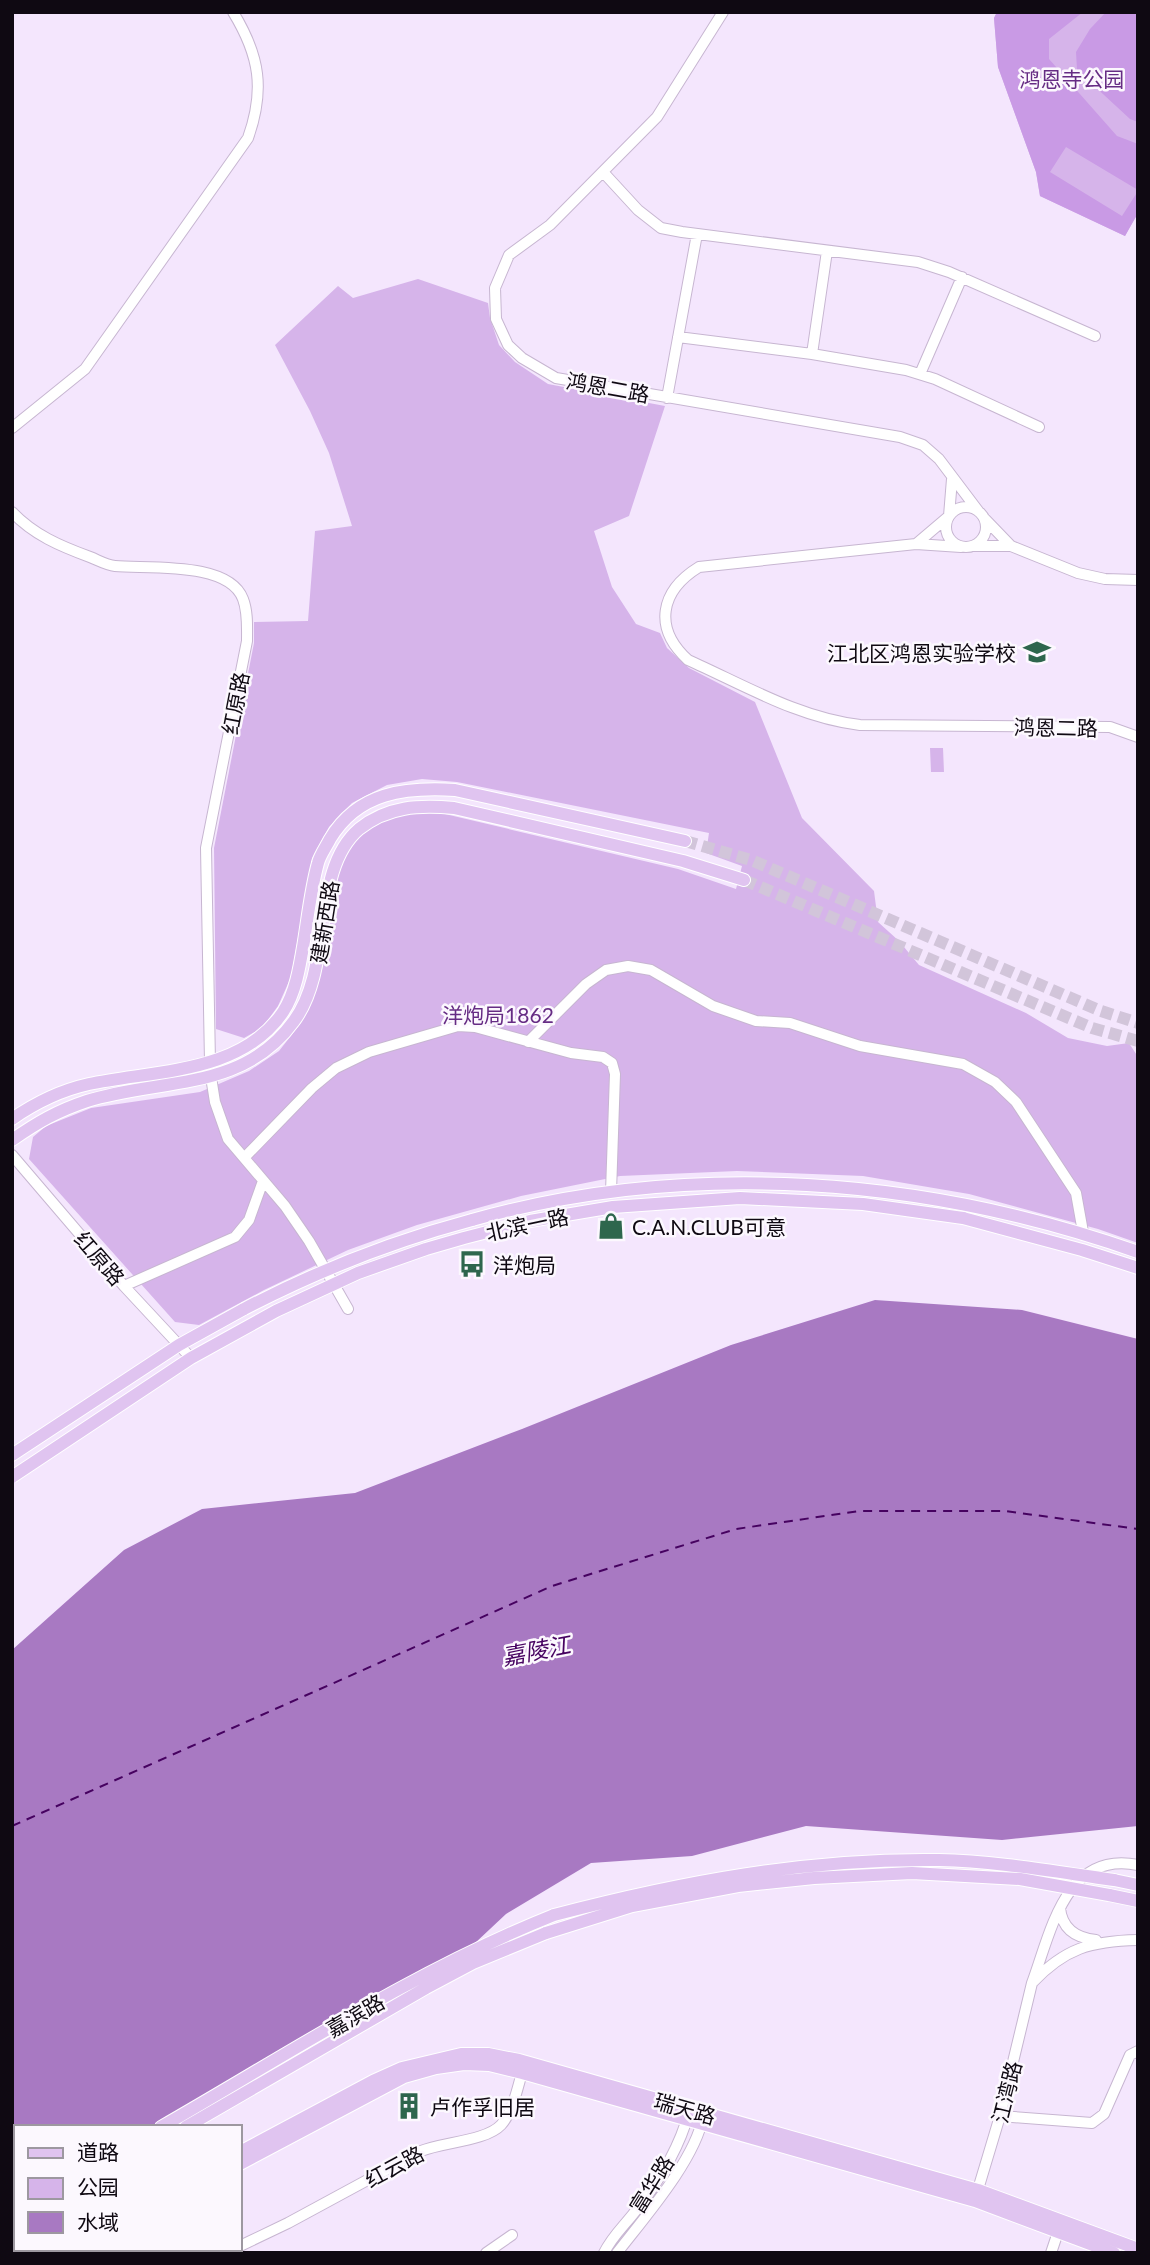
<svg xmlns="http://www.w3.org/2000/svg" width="1150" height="2265" font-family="Lato,'Noto Sans SC',sans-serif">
<rect width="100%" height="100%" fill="#f4e6fd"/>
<!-- green -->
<path fill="#d6b4ea" d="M 997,12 L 1138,12 L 1138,213 L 1125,236 L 1040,196 L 1036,172 L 998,67 L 994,18 Z
M 418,279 L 488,303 L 490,318 L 499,345 L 515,362 L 548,384 L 665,406 L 629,516 L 594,531 L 612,587 L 636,624 L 660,633 L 667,648 L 689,668 L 755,702 L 802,818 L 874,891 L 878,922 L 899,941 L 919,965 L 1026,1013 L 1068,1038 L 1107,1046 L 1129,1043 L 1138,1057 L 1138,1243 L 1098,1229 L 969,1194 L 863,1176 L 737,1171 L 620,1176 L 521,1196 L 417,1225 L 348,1250 L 264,1290 L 199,1325 L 175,1322 L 29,1159 L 33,1137 L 46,1126 L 91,1108 L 200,1092 L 249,1071 L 279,1051 L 301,1023 L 318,979 L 337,866 L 354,838 L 375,821 L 428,810 L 678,869 L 736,889 L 742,866 L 706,853 L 709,833 L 457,782 L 422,779 L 387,785 L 352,803 L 329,827 L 312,858 L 291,977 L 278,1006 L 262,1028 L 244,1038 L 216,1029 L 214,848 L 254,643 L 254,622 L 308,621 L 315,531 L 352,526 L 329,453 L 310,411 L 275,345 L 338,286 L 353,298 Z
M 930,748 L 943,748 L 944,772 L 931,772 Z"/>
<!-- forest -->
<path fill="#c99ae5" d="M 997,12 L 1083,12 L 1049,39 L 1049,59 L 1117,136 L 1138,144 L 1138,190 L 1066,147 L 1050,172 L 1122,216 L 1138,191 L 1138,213 L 1125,236 L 1040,196 L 1036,172 L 998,67 L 994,18 Z
M 1106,12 L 1138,12 L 1138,122 L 1130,119 L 1077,70 L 1076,52 L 1090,29 Z"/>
<!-- water -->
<path fill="#a879c2" d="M 875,1300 L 1022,1310 L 1138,1339 L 1138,1826 L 1002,1840 L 806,1826 L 692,1856 L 591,1863 L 506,1914 L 426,1989 L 285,2057 L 156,2127 L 16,2127 L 16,2212 L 12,2214 L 12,1650 L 124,1550 L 202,1509 L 355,1493 L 522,1429 L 731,1345 Z"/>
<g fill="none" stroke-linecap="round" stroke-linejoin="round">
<!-- ferry -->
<path stroke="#460260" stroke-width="2" stroke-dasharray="9 7" stroke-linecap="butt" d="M 12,1826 L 552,1586 L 736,1529 L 859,1511 L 1005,1511 L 1138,1529"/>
<!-- major-tunnel -->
<path stroke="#d2c5da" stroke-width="12" stroke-dasharray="12 6" stroke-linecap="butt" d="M 685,841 L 751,860 L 1101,1011 L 1138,1023
M 744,880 L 1092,1028 L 1138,1041"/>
<defs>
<path id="minor" d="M 723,12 L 657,117 L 550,225 L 509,255 L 495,288 L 496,319 L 508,345 L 522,358 L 556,378 L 900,437 L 923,445 L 939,459 L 979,512
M 603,172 L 638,210 L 661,228 L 682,232 L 918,262 L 949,272 L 1095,336
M 678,337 L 812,354 L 906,370 L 935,379 L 1039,427
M 812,354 L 827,251
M 920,374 L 962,277
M 667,398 L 697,234
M 12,428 L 85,369 L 248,138 C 265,90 260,56 233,12
M946 527a20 20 0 1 1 40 0a20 20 0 1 1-40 0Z
M 12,512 C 34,535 60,546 90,557 C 98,560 106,565 115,566 C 148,569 229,561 243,599 C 248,612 247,627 247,641 L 206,848 L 210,1062
M 984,518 L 1011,546
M 916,544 L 949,516 L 952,479
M 973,546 L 1011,546 L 1078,573 L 1105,579 L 1138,580
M 961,547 L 916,544 L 699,567 C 660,591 653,628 688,660 C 744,685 799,718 860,725 L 1110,727 L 1138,737
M 528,1042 L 586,984 L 606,970 L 628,966 L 651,970 L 713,1006 L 756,1021 L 790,1023 L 860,1046 L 963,1064 L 995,1082 L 1016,1102 L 1076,1193 L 1083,1232
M 211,1077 L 215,1102 L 228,1139 L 285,1206 L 309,1241 L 348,1309
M 12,1155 L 124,1286 L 191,1358
M 244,1158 L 312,1088 L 336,1068 L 369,1052 L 458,1026 L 475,1027 L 571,1053 L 603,1057 L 612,1063 L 615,1074 L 611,1192
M 124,1286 L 235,1237 L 249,1220 L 263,1181
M 1138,1865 C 1065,1850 1051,1932 1032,1983 C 1065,1948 1091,1941 1138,1940
M 1060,1908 C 1062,1929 1076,1938 1096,1940
M 1000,2116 L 1092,2123 L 1104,2114 L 1130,2055 L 1138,2051
M 976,2196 L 1000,2116 L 1032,1983
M 240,2246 L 288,2223 L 421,2151 C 443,2142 486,2141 501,2125 C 513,2112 517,2089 522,2073
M 226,2253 L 233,2249
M 486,2253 L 512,2235
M 604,2253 C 612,2236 626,2224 637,2209 C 659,2181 680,2146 689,2112
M 617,2253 C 644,2218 695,2160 703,2117
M 1051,2253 L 1060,2226"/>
<path id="major" d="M 12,1119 C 35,1103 62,1090 89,1084 C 155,1070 241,1074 283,1012 C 296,992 300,965 304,941 C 308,916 311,888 318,863 C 320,855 326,847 330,839 C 358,792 405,787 455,790 L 685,841
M 12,1140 C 38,1122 57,1111 87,1101 C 161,1078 243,1092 294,1021 C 334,967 310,871 359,829 C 388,806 419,805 454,808 L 683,861 L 744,880
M 963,1218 L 1082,1250 L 1138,1268
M 472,1220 C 690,1159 925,1177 1138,1252
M 12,1455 L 179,1345 L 244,1309
M 1114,1880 L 1138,1885
M 1109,1895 L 1138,1901
M 161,2127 C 290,2053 416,1970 554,1915
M 186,2127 L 426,1988 L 473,1963 L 546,1933
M 240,2152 L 373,2081 L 402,2068 L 461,2054 L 488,2054 L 519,2060 L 978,2190 L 1138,2249
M 240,2164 L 404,2077 L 436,2068 L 464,2064 L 489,2065 L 522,2073 L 975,2201 L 1114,2253
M 12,2218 L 16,2216
M 12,2232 L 16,2230
M 62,2253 L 68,2249
M 83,2253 L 89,2249"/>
</defs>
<!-- minor casing -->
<use href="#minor" stroke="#c7b6d1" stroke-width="12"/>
<!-- major casing -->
<use href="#major" stroke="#fff" stroke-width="14"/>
<!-- minor -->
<use href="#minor" stroke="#fff" stroke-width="10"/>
<!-- major -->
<use href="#major" stroke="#e0c4f0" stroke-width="12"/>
<defs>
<path id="major-bridge" d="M 244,1309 C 317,1271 393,1241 472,1220
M 12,1477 L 191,1358 L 276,1311 L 358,1273 L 426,1249 L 464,1238 L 530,1221 L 613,1207 L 740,1198 L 863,1204 L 963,1218
M 554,1915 C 680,1882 808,1858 939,1860 C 997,1861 1056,1872 1114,1880
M 546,1933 L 632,1906 L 738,1886 L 814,1878 L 912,1873 L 1020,1879 L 1109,1895"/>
</defs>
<!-- major-bridge casing -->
<use href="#major-bridge" stroke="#fff" stroke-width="14" stroke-linecap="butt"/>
<!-- major-bridge -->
<use href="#major-bridge" stroke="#e0c4f0" stroke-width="12"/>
</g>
<!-- icons -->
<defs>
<symbol id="school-bare" viewBox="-9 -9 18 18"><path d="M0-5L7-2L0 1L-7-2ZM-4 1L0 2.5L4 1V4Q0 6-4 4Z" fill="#2e664d" stroke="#fcf8fe" stroke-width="2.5" paint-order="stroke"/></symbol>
<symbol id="shop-bare" viewBox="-9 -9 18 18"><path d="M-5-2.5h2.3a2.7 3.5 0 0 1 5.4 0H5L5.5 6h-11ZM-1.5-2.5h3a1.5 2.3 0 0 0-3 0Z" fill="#2e664d" stroke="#fcf8fe" stroke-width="2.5" paint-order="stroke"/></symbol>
<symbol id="bus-bare" viewBox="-9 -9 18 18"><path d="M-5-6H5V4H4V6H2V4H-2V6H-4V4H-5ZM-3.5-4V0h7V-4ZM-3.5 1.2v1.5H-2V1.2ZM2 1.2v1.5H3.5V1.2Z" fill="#2e664d" stroke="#fcf8fe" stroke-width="2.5" paint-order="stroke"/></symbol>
<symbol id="building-bare" viewBox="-9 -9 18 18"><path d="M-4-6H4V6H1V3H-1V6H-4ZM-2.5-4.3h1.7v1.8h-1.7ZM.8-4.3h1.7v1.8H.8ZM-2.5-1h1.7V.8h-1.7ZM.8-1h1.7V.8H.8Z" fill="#2e664d" stroke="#fcf8fe" stroke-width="2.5" paint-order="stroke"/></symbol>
</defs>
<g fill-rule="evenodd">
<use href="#school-bare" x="1018" y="633" width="38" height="38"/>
<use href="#shop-bare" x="592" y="1207" width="38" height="38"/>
<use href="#bus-bare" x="453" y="1245" width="38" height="38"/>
<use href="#building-bare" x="390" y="2087" width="38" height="38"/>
</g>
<g text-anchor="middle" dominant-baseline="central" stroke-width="5" stroke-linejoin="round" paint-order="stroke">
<!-- park labels -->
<g font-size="21" fill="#662c84" stroke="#fcf8fe">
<text x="1072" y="78">鸿恩寺公园</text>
<text x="498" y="1014">洋炮局1862</text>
</g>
<!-- street labels -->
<g font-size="21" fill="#0f0912" stroke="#fcf8fe">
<text transform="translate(608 387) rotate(10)">鸿恩二路</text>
<text transform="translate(235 703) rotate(-79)">红原路</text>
<text transform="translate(1056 727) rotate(1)">鸿恩二路</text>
<text transform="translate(324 922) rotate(-81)">建新西路</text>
<text transform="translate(527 1224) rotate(-12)">北滨一路</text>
<text transform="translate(100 1258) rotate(49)">红原路</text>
<text transform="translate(355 2015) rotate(-30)">嘉滨路</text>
<text transform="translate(1006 2092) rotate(-76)">江湾路</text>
<text transform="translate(685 2108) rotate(16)">瑞天路</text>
<text transform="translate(394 2166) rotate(-28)">红云路</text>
<text transform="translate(651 2184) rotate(-58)">富华路</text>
</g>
<!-- poi labels -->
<g font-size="21" fill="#0f0912" stroke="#fcf8fe" text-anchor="start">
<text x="1016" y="652" text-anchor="end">江北区鸿恩实验学校</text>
<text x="632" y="1226">C.A.N.CLUB可意</text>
<text x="493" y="1264">洋炮局</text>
<text x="430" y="2106">卢作孚旧居</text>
</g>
<!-- water labels -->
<g font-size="23" font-style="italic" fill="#460260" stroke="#fcf8fe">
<text transform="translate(536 1650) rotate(-11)">嘉陵江</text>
</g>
</g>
<!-- border -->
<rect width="1150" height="2265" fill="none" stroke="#0f0912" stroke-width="28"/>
<!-- legend -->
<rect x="14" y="2125" width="228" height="126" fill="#fcf8fe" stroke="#9d98a0" stroke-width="2"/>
<rect x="28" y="2148" width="35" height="10" fill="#e0c4f0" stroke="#9d98a0" stroke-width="2"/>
<text x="77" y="2160" font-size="21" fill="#0f0912">道路</text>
<rect x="28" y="2178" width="35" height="21" fill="#d6b4ea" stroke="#9d98a0" stroke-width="2"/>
<text x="77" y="2195" font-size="21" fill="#0f0912">公园</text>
<rect x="28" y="2212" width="35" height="21" fill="#a879c2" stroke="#9d98a0" stroke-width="2"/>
<text x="77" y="2230" font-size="21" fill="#0f0912">水域</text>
</svg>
